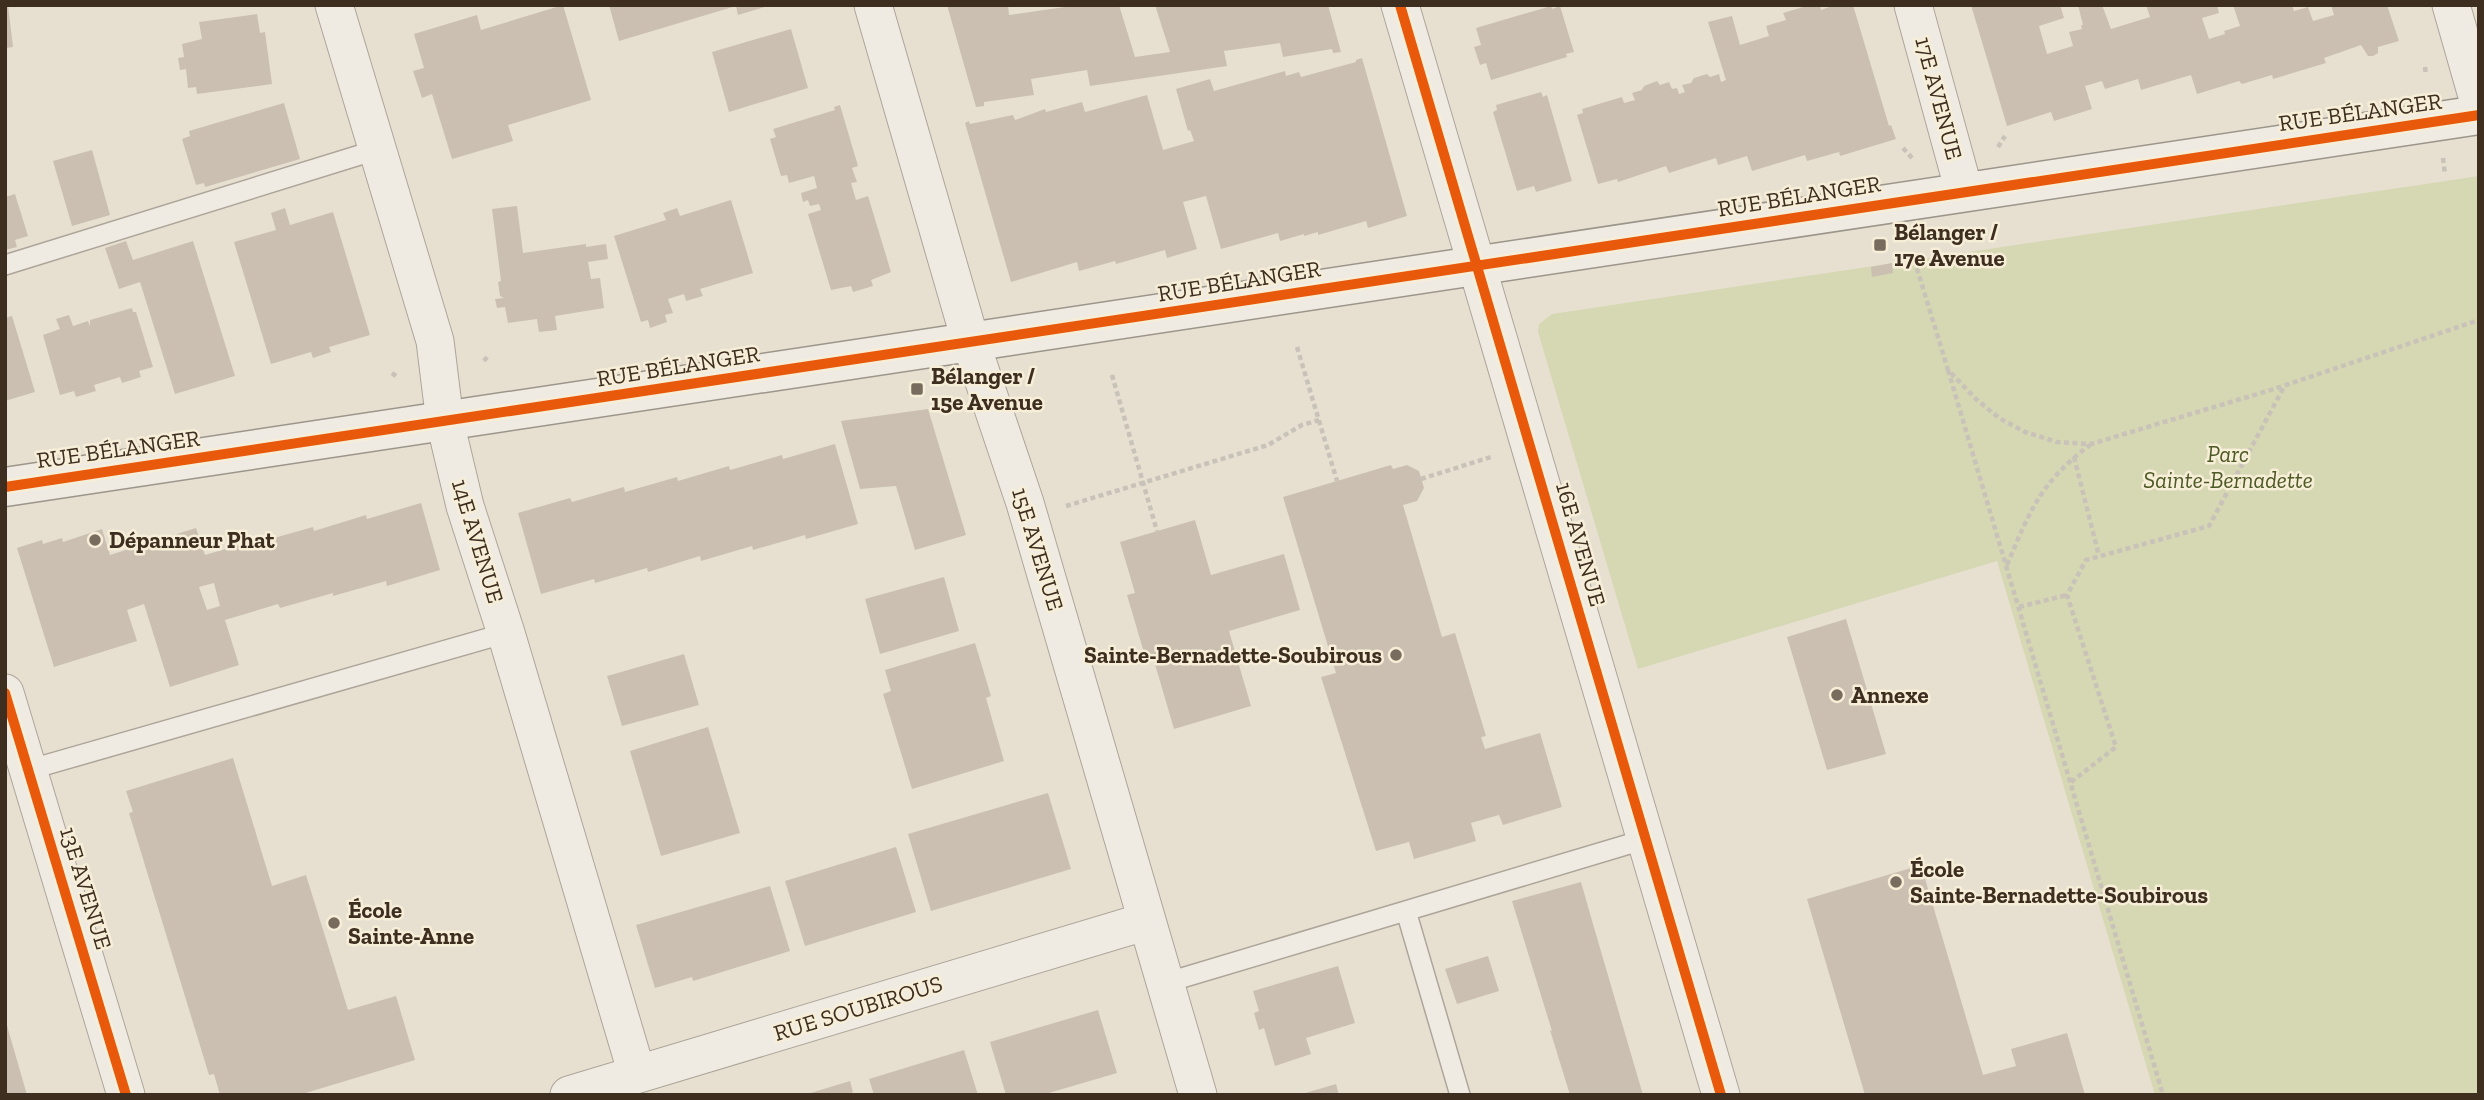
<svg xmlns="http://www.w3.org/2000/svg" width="2484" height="1100" font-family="'Zilla Slab',serif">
<rect width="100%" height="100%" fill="#e7e0d1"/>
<!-- green -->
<path fill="#d6d7b3" d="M 2479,176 L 2479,1095 L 2155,1095 L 1997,561 L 1638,669 L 1538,332 L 1539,324 L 1552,314 Z"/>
<!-- building -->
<path fill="#cbbfb2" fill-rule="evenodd" d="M 5,5 L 8,5 L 13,47 L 5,48 Z
M 563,5 L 591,100 L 508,125 L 513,141 L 452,159 L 432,94 L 422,98 L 413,71 L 424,68 L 414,34 L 477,15 L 481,30 Z
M 609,5 L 768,5 L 768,6 L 738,15 L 736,6 L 619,41 Z
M 947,5 L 1008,5 L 1009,15 L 1065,7 L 1065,5 L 1119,5 L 1135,57 L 1170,52 L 1155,5 L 1328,5 L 1341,52 L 1333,53 L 1332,49 L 1283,57 L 1280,43 L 1224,51 L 1227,66 L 1090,86 L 1087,70 L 1031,79 L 1034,95 L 984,102 L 984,106 L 976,107 Z
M 1810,5 L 1820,5 L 1821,10 L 1835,5 L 1853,5 L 1889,126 L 1891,125 L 1896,139 L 1840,156 L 1839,152 L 1807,161 L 1805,155 L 1752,171 L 1747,156 L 1718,165 L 1716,158 L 1669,173 L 1666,166 L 1618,182 L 1617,179 L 1598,184 L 1577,115 L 1583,113 L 1582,109 L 1622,97 L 1624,103 L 1635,100 L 1632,93 L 1642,90 L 1644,86 L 1657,81 L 1660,85 L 1669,82 L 1672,89 L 1677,88 L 1679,94 L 1685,92 L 1682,85 L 1691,83 L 1694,78 L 1707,74 L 1710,77 L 1719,74 L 1721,82 L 1726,80 L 1708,22 L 1732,16 L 1740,45 L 1769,36 L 1766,26 L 1786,20 L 1783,13 Z
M 1971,5 L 2060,5 L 2064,18 L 2039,26 L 2047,54 L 2073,46 L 2069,32 L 2082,29 L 2081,25 L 2083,25 L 2078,5 L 2102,5 L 2111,29 L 2150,17 L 2146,5 L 2217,5 L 2219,13 L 2202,18 L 2209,39 L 2225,34 L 2224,31 L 2240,26 L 2233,5 L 2292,5 L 2294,11 L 2308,7 L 2313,21 L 2334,15 L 2331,5 L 2387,5 L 2399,41 L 2378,47 L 2378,53 L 2373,56 L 2368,56 L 2361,45 L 2324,58 L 2326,63 L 2273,79 L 2272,75 L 2242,84 L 2239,81 L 2197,94 L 2191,75 L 2141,90 L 2138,79 L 2105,89 L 2102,81 L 2085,86 L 2092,109 L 2054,121 L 2051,112 L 2007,126 Z
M 1551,6 L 1552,9 L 1560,6 L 1574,52 L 1566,54 L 1567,57 L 1491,80 L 1486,63 L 1480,65 L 1474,47 L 1481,45 L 1476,28 Z
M 257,14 L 260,33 L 265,32 L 272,84 L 197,94 L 196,87 L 188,88 L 186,69 L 180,70 L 178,58 L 184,57 L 182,44 L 202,39 L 199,22 Z
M 791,29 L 808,88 L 729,112 L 712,52 Z
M 1362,58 L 1407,216 L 1368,228 L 1366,221 L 1318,235 L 1318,232 L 1304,236 L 1304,234 L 1280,241 L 1278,233 L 1221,249 L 1206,196 L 1183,202 L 1197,249 L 1167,258 L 1165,250 L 1116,264 L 1115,261 L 1079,271 L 1077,262 L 1011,282 L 965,123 L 969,121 L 970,124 L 1013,115 L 1015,120 L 1045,109 L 1046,112 L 1082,102 L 1085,112 L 1147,95 L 1163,150 L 1194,141 L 1190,130 L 1188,131 L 1176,89 L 1210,79 L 1214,91 L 1285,71 L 1286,76 L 1299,72 L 1301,77 L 1356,62 L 1356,60 Z
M 1541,92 L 1543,97 L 1547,95 L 1572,181 L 1536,192 L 1534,186 L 1517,191 L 1493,112 L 1497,110 L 1496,105 Z
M 284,103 L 300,159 L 205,187 L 204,183 L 196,185 L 182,139 L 190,136 L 189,131 Z
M 840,105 L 858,166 L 852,168 L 857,182 L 851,183 L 856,200 L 868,196 L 891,272 L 871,280 L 873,286 L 853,292 L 851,286 L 831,290 L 808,214 L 821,210 L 819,204 L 810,206 L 808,200 L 803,202 L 801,193 L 817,188 L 814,176 L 789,183 L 787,175 L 781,176 L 770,139 L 776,137 L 773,129 L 835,110 L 834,107 Z
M 92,150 L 110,215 L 72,226 L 53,161 Z
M 15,194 L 28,236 L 15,240 L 17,247 L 5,250 L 5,197 Z
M 731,200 L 753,273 L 700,289 L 703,296 L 686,301 L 684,294 L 668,299 L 673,313 L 665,315 L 667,322 L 650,328 L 648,320 L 641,322 L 614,236 L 666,220 L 663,213 L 677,208 L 680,216 Z
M 517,206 L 523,253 L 586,244 L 586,247 L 606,244 L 608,259 L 588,262 L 591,279 L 600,278 L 604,308 L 555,316 L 557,330 L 539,332 L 537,319 L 508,323 L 505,307 L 497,308 L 495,299 L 504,298 L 500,296 L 498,282 L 501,281 L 492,209 Z
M 285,208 L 290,225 L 333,212 L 370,335 L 329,347 L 331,352 L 313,358 L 311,352 L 271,364 L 234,242 L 276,230 L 271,213 Z
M 126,241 L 133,260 L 193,241 L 235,376 L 175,394 L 140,282 L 119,289 L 105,248 Z
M 1892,263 L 1893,273 L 1872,277 L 1871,267 Z
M 132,308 L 133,312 L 136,312 L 153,367 L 139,371 L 141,377 L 122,383 L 120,377 L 94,385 L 96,391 L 76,397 L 74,391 L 60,395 L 43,335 L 60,329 L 56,319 L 69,315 L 73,326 L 88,321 L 90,326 L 90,320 Z
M 12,316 L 35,392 L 5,401 L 5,318 Z
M 928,409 L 966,535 L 915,550 L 896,486 L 860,489 L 841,421 Z
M 835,444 L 858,524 L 806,539 L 805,535 L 753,550 L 752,546 L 701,561 L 700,556 L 648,572 L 647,568 L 595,583 L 594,579 L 541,594 L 518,513 L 570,498 L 572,502 L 624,487 L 625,492 L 677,477 L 678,481 L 729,466 L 730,470 L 782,455 L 783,459 Z
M 1391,465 L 1393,469 L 1407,465 L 1419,471 L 1424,488 L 1417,501 L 1403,505 L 1442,637 L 1455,633 L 1486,736 L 1481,737 L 1485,749 L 1540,733 L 1562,807 L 1503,825 L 1499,815 L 1471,823 L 1476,841 L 1414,859 L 1409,842 L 1376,851 L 1321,677 L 1336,673 L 1283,497 Z
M 421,503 L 440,570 L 387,586 L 386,581 L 333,596 L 333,593 L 280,608 L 278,604 L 225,620 L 239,665 L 170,687 L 144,604 L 127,610 L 137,641 L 54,667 L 17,548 L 42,540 L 43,544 L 62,538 L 63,542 L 102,529 L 110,555 L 196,528 L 205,555 L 259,539 L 260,542 L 313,527 L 314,531 L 366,515 L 367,519 ZM 214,583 L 220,606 L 207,610 L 199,587 Z
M 1195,520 L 1211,575 L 1284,554 L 1300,610 L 1229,631 L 1251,706 L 1174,729 L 1152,654 L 1145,656 L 1127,595 L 1135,593 L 1120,542 Z
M 944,577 L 959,631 L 880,654 L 865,599 Z
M 1846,619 L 1886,754 L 1827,770 L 1787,637 Z
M 975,643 L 991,696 L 986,698 L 1004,761 L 912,789 L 883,694 L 891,691 L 885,670 Z
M 684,654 L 699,705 L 622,726 L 607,676 Z
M 708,727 L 740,833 L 661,856 L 630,751 Z
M 233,758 L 272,886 L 306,875 L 348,1010 L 396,996 L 415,1060 L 299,1095 L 220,1095 L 214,1074 L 209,1075 L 129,813 L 133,812 L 126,791 Z
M 1048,793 L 1071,869 L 931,911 L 908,834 Z
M 896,847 L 916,912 L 805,946 L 785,881 Z
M 1921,865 L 1983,1075 L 2016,1066 L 2011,1049 L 2067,1033 L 2085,1095 L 1865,1095 L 1807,899 Z
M 1581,882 L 1593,924 L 1643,1095 L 1570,1095 L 1550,1030 L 1552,1031 L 1512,901 Z
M 770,886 L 790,951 L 693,981 L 692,977 L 655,988 L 636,925 Z
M 1488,956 L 1499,991 L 1457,1004 L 1445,969 Z
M 1338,966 L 1355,1023 L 1306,1038 L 1311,1054 L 1275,1066 L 1264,1028 L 1259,1030 L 1254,1013 L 1259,1011 L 1253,991 Z
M 1098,1010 L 1117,1073 L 1042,1095 L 1006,1095 L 990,1042 Z
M 5,1022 L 6,1022 L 27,1095 L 5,1095 Z
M 964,1050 L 978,1095 L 874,1095 L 869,1079 Z
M 850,1081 L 853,1092 L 848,1095 L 804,1095 Z
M 1336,1084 L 1339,1095 L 1302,1095 L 1302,1094 Z"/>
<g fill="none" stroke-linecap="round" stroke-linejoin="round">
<defs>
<path id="lane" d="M 5,265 L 376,150
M 28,770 L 506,633
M 1406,911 L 1460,1095
M 1165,983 L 1646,839"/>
<path id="street" d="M 334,5 L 435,341 L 445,422 L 465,506 L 506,633 L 637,1074
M 873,5 L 971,343 L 1025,503 L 1198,1095
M 1400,5 L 1721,1095
M 1913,5 L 1964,191
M 2451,5 L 2479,103
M 5,693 L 126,1095
M 569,1095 L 1147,921"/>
<path id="secondary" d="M 5,487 L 2479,115"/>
</defs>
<!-- lane casing -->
<use href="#lane" stroke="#ada599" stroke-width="22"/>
<!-- street casing -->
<use href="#street" stroke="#ada599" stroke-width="39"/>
<!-- secondary casing -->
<use href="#secondary" stroke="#9c958a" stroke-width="41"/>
<!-- path -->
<path stroke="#c8c2b9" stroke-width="4.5" stroke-dasharray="5 3.5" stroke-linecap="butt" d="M 2425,67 L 2426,75
M 1998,147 L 2005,136
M 1903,148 L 1912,158
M 2443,158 L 2445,175
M 1912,252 L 1948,370 L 1976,399 L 1999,418 L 2025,432 L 2057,442 L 2091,444 L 2274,389 L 2479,320
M 1297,347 L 1337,481
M 484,361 L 487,357
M 1948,370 L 2163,1095
M 392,373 L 397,377
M 1112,375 L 1157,531
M 2074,457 L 2099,556
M 1421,479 L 1494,456
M 1066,506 L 1268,445 L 1302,425 L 1319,420
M 2007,565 C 2030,510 2041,482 2090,445
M 2019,607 L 2067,595
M 2071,782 L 2116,747 L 2067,595 L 2086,560 L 2209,526 L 2285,385"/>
<!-- lane -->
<use href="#lane" stroke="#efebe3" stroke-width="19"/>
<!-- street -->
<use href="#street" stroke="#efebe3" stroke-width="37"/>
<!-- secondary -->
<use href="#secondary" stroke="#efebe3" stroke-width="38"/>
<defs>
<path id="cycleway" d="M 1400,5 L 1721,1095
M 5,487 L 2479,115
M 5,693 L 126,1095"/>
</defs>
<!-- cycleway casing -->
<use href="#cycleway" stroke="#f7eed8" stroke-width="15"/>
<!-- cycleway -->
<use href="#cycleway" stroke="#e8590c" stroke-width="10"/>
</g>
<!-- markers -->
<g fill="#786c5e" stroke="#f7eed8" stroke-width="2.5">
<rect x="1873" y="238" width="14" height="14" rx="3.5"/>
<rect x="910" y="382" width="14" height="14" rx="3.5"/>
<circle cx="95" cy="540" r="7"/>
<circle cx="1396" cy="655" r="7"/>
<circle cx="1837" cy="695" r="7"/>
<circle cx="1896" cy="882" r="7"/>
<circle cx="334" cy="923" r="7"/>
</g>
<g text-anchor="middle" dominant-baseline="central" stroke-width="5" stroke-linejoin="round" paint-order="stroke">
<!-- street labels -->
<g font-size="23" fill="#3d2e20" stroke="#f7eed8">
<text transform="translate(1939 98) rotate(75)">17E AVENUE</text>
<text transform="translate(2360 112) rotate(-8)">RUE BÉLANGER</text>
<text transform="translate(1799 196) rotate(-9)">RUE BÉLANGER</text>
<text transform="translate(1239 281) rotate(-9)">RUE BÉLANGER</text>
<text transform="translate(678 366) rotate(-9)">RUE BÉLANGER</text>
<text transform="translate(118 449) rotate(-8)">RUE BÉLANGER</text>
<text transform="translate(478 541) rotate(73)">14E AVENUE</text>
<text transform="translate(1581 544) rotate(74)">16E AVENUE</text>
<text transform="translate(1038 549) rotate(73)">15E AVENUE</text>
<text transform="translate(86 888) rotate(73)">13E AVENUE</text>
<text transform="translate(858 1008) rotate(-17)">RUE SOUBIROUS</text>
</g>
<!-- poi labels -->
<g font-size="23" font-weight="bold" fill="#3d2e20" stroke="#f7eed8" text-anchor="start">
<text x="1894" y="232">Bélanger /<tspan x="1894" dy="26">17e Avenue</tspan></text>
<text x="931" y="376">Bélanger /<tspan x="931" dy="26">15e Avenue</tspan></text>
<text x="109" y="540">Dépanneur Phat</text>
<text x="1382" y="655" text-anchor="end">Sainte-Bernadette-Soubirous</text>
<text x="1851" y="695">Annexe</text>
<text x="1910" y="869">École<tspan x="1910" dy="26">Sainte-Bernadette-Soubirous</tspan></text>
<text x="348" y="910">École<tspan x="348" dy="26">Sainte-Anne</tspan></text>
</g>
<!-- park labels -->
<g font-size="23" font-style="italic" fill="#4d5a26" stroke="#f7eed8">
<text x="2228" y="454">Parc<tspan x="2228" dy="26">Sainte-Bernadette</tspan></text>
</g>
</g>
<!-- border -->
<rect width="2484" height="1100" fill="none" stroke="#3d2e20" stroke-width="14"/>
</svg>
